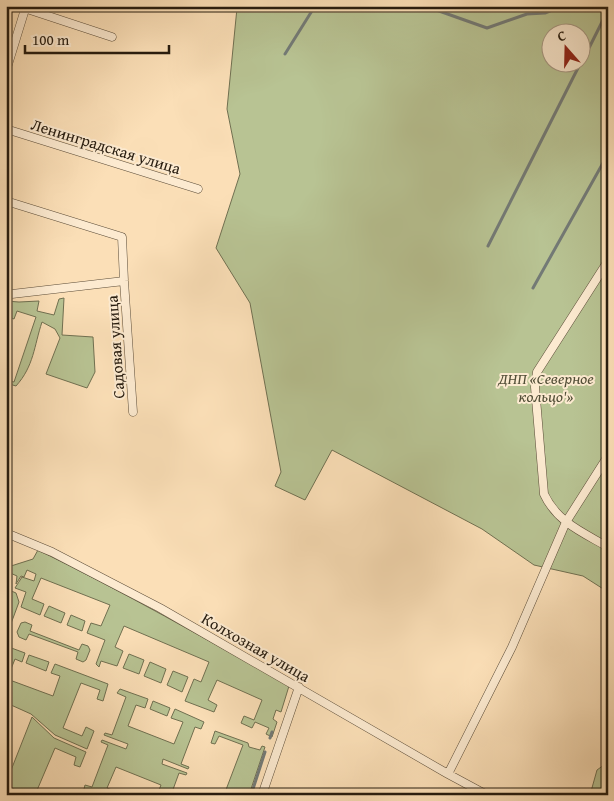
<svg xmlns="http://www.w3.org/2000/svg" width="614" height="801" font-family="'Gentium Book Plus',serif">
<rect width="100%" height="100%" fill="#fbdfb7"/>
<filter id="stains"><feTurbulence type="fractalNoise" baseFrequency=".004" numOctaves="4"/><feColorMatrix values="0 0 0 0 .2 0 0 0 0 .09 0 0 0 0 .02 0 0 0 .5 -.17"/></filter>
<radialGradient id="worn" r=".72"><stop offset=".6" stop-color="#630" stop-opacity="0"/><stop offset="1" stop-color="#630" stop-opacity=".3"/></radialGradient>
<!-- green -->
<path fill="#b8c393" stroke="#707051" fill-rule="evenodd" d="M 239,6 L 608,6 L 608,592 L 583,576 L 534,565 L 482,529 L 332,450 L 305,500 L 275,486 L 281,472 L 250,303 L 216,248 L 240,174 L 227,109 L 237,8 ZM 552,32 L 582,32 L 582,62 L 552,62 Z
M 64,298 L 62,335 L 93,337 L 95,372 L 87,388 L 46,374 L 60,338 L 55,329 L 42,322 C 34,346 34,366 16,386 L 6,383 L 6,380 L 14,382 L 36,317 L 17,311 L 14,319 L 6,316 L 6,301 L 19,302 L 39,301 L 37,311 L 54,315 L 59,299 Z
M 38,550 C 124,592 206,639 289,686 L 281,712 L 276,710 L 273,719 L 277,722 L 272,737 L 266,734 L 269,728 L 255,722 L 252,728 L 241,723 L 244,716 L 254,720 L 262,700 L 217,680 L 208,700 L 217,705 L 214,712 L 185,701 L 194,679 L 201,682 L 209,662 L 124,626 L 115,647 L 123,651 L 117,666 L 101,661 L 99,667 L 96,664 L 105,640 L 87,633 L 91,623 L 101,626 L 110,605 L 41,578 L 32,599 L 44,604 L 40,615 L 21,607 L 26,592 L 15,588 C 17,584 20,581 22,577 L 34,581 L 36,574 L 27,570 L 24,577 L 21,576 L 16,584 L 17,576 L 8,572 L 11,566 L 33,559 Z
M 9,590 L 16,593 L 19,602 L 9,629 L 6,631 L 6,596 Z
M 49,606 L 65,613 L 61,623 L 44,616 Z
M 71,615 L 85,621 L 82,631 L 67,625 Z
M 25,622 L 32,625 L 30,631 L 79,650 L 82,644 L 88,646 L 90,650 L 86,660 L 83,662 L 76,659 L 78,652 L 29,634 L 26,640 L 19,637 L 17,632 L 21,623 Z
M 6,646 L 25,653 L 22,662 L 15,659 L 7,679 L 53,696 L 60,676 L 51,673 L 55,664 L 108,684 L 103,701 L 97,699 L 100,690 L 81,683 L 63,728 L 82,736 L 86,727 L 94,731 L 87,749 L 55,735 L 31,714 L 11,705 L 6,696 Z
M 129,654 L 144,660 L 139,674 L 123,668 Z
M 29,655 L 49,662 L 46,671 L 26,663 Z
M 150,662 L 166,669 L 161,683 L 144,676 Z
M 173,671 L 188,677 L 182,692 L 167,685 Z
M 120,689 L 148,699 L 145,708 L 136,705 L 128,726 L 174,744 L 183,722 L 171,718 L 175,709 L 204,722 L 201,729 L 195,727 L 181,764 L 189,767 L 188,769 L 163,759 L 162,764 L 187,773 L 186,775 L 179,773 L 171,795 L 157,795 L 161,785 L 116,767 L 107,788 L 117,792 L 116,795 L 84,795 L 83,793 L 85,785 L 92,787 L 108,745 L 101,742 L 102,740 L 126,749 L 128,744 L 104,735 L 105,733 L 112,735 L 126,697 L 117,693 Z
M 153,701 L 170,708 L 167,716 L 150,709 Z
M 32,717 L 54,738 L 86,752 L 80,767 L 74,765 L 76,757 L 55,748 L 35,795 L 23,795 L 23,793 L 6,786 L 6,783 Z
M 215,731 L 248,743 L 249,747 L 260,750 L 262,746 L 265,747 L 249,795 L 224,795 L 243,745 L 219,736 L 215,744 L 211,743 Z
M 608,762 L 608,795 L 590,795 L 597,770 Z"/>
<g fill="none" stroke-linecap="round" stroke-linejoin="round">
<!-- stream -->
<path stroke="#737a76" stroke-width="3" d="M 425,6 L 487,28 L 527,14 L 545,13 L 562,6
M 285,54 L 315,6
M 582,62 L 608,10
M 488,246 L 581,62
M 533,288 L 608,154
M 270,738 L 272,732
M 251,795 L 265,752"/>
<defs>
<path id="street" d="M 18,6 L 112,37
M 6,71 L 26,6
M 6,129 L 198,189
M 6,201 L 122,237 L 124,281 L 133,412
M 608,261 L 537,372 L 535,387 L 544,494 C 557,522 582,532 608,547
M 6,293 L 12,294 L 124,281
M 6,533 L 52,552 L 160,608 L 448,774 L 487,795
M 448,774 L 512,647 L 566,522 L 608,456
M 262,795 L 299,687"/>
</defs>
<!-- street casing -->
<use href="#street" stroke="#5c4d39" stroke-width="9"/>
<!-- street -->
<use href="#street" stroke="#fcead0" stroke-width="8"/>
</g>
<g text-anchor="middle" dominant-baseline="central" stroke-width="4" stroke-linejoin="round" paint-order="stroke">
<!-- street labels -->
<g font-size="16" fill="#271c0f" stroke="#fcead0">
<text transform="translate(106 146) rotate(17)">Ленинградская улица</text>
<text transform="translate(115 347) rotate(-94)">Садовая улица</text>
<text transform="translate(256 647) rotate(30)">Колхозная улица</text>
</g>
<!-- park labels -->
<g font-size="16" font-style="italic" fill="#524e37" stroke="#fcead0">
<text x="546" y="378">ДНП «Северное<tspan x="546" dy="18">кольцо'»</tspan></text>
</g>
</g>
<!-- margin -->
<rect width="614" height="801" fill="none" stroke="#fbdfb7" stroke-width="25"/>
<rect x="8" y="8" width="599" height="786" fill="none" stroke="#271c0f" stroke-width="2.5"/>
<rect x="12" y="12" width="589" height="776" fill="none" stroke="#271c0f"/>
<!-- north arrow -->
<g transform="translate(566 48) rotate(340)"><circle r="24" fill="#fcead0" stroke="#a79883"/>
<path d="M0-4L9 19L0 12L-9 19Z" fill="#8f2418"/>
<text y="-8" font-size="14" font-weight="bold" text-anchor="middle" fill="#271c0f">С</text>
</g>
<!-- scale -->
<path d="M25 45v8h144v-8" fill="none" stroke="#271c0f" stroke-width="2.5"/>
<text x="32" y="45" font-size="15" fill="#271c0f" stroke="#fcead0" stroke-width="4" paint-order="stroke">100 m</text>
<rect width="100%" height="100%" filter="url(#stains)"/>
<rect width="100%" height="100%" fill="url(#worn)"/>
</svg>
